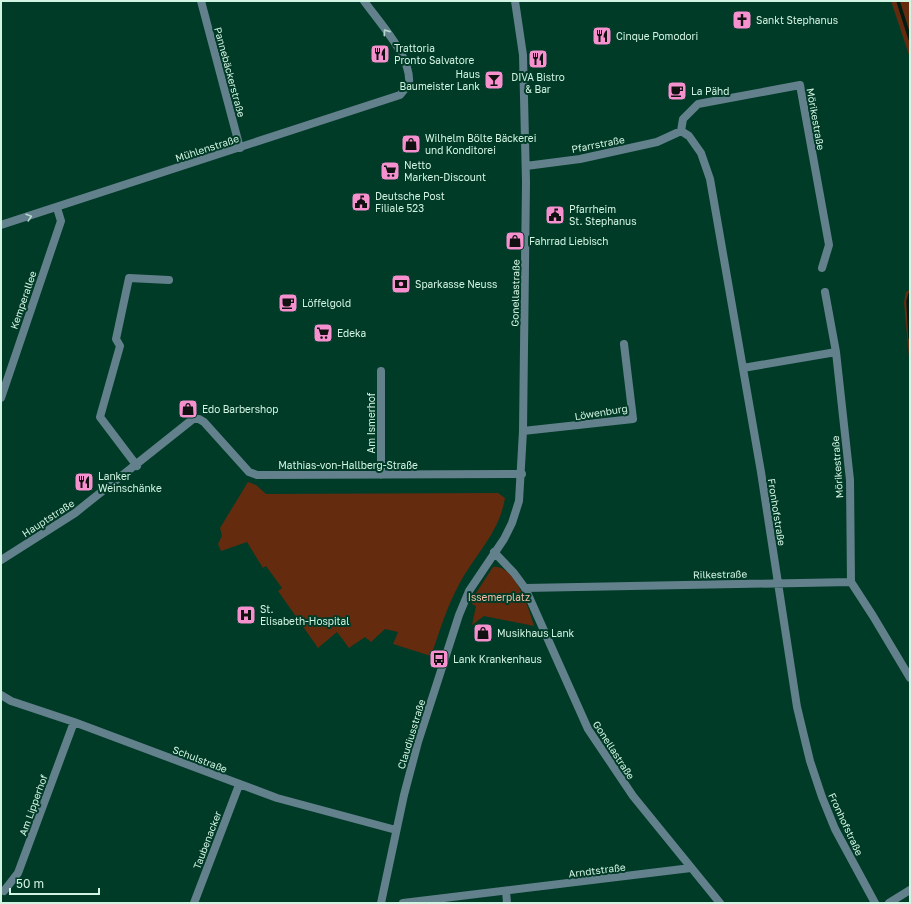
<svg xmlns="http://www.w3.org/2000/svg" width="911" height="904" font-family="'Golos Text',sans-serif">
<rect width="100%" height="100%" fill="#003b27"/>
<!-- green -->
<path fill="#642b0f" d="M 891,1 L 910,1 L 910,58 Z
M 910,290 L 910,369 L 904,302 L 906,292 Z
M 248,482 L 256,485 L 266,494 L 498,493 L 505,498 C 500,530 478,552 462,579 C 448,603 440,630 431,656 L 393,644 L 398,632 L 385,629 L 371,642 L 365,637 L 349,648 L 337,632 L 318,648 L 278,591 L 282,588 L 266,566 L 263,568 L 247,542 L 221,551 L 218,544 L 222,536 L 220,528 Z
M 493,567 C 515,564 529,609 534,626 L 484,616 L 472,625 L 476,606 L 472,604 L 476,593 Z"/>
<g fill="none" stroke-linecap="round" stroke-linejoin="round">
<!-- stream -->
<path stroke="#021c12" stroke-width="3.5" d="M 898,1 L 910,39
M 910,294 L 908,301 L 910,338"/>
<!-- street -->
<path stroke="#63818c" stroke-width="8" d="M 201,1 L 240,148
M 681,131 L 683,119 L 698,104 L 800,85 L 829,245 L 822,268
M 526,166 L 580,159 L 657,142 L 681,131 L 689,136 L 701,153 L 710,179 L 761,472 L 797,707 L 810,761 L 822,797 L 835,829 L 875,903
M 1,225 L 400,95 L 409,84 C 412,57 379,22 364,1
M 825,292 L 836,352 L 850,480 L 851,582
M 743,368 L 836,352
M 1,398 L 61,221 L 57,208
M 523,431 L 633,419 L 624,344
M 137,466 L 100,417 L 120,346 L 116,339 L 129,278 L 169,280
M 381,475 L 381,371
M 494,552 L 514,573 L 525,588 L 851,582 L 873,616 L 910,678
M 1,560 L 75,513 L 193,419 L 199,419 L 204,422 L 249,472 L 257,475 L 522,474
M 525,588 L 588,729 L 633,796 L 720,903
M 1,695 L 11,701 L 74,722 L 277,798 L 396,830
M 4,891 L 18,873 L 74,722
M 506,891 L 507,903
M 194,903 L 239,785
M 381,903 L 404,795 L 418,742 L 459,615 L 469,591 L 504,539 L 512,523 L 519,501 L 523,431 L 526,182 L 523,55 L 515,1
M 403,903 L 691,868
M 889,903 L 910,890"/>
</g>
<!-- one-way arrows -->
<defs><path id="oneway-chevron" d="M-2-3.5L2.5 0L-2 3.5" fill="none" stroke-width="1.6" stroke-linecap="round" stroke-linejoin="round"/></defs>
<g stroke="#b6d7cd">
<use href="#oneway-chevron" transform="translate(386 32) rotate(-125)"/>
<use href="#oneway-chevron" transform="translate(29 217) rotate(-17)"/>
</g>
<!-- icons -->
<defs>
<symbol id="church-square" viewBox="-11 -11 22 22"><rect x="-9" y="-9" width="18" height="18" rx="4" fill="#f790ce" stroke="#003b27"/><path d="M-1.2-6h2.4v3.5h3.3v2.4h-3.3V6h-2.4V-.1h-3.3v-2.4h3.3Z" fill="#111"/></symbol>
<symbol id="restaurant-square" viewBox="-11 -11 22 22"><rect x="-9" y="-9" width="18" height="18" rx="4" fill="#f790ce" stroke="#003b27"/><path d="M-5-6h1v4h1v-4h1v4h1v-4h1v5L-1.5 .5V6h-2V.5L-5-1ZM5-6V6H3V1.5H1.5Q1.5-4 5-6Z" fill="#111"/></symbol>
<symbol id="bar-square" viewBox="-11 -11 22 22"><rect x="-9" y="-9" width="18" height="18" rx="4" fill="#f790ce" stroke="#003b27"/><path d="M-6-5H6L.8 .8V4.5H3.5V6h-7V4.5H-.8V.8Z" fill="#111"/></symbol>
<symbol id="cafe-square" viewBox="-11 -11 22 22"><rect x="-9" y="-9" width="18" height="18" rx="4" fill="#f790ce" stroke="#003b27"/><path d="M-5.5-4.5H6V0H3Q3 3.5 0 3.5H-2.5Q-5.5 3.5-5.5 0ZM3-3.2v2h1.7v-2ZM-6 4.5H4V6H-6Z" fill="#111"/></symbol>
<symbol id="shop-square" viewBox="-11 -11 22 22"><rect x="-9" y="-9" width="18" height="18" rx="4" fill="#f790ce" stroke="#003b27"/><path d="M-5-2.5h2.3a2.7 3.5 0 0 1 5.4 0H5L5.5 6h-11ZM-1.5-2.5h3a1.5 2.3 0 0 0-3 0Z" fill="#111"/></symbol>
<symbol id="supermarket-square" viewBox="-11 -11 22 22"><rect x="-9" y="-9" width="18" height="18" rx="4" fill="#f790ce" stroke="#003b27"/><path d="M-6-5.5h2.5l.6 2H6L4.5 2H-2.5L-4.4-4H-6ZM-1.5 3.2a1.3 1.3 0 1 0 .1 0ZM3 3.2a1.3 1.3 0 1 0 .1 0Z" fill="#111"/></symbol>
<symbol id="civic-square" viewBox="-11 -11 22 22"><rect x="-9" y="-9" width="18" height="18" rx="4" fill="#f790ce" stroke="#003b27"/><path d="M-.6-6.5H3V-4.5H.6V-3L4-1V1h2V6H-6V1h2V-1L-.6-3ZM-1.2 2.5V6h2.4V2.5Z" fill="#111"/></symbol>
<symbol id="bank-square" viewBox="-11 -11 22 22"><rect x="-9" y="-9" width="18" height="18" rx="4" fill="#f790ce" stroke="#003b27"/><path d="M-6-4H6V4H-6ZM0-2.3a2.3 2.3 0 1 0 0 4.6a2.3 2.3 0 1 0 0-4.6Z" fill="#111"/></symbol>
<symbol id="hospital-square" viewBox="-11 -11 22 22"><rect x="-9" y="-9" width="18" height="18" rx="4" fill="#f790ce" stroke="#003b27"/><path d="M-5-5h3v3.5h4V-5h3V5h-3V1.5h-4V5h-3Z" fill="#111"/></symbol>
<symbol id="bus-square" viewBox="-11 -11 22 22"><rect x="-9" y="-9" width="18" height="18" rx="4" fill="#f790ce" stroke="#003b27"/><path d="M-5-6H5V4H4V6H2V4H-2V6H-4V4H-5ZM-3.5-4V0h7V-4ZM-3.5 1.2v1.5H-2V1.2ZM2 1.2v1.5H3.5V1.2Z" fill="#111"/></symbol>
</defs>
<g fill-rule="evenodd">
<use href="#church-square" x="731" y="9" width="22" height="22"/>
<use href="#restaurant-square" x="591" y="25" width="22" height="22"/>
<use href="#restaurant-square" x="369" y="43" width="22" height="22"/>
<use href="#restaurant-square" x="527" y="48" width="22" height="22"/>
<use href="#bar-square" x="483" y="69" width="22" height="22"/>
<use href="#cafe-square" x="666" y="80" width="22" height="22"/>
<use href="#shop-square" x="400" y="133" width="22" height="22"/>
<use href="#supermarket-square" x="379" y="160" width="22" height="22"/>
<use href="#civic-square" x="350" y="191" width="22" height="22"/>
<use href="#civic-square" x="544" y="204" width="22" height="22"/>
<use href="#shop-square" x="504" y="230" width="22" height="22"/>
<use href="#bank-square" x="390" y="273" width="22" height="22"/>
<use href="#cafe-square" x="277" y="292" width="22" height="22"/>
<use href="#supermarket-square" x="312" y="322" width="22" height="22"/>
<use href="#shop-square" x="177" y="398" width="22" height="22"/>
<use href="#restaurant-square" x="73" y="471" width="22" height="22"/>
<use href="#hospital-square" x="235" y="604" width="22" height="22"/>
<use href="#shop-square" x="472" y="622" width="22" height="22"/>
<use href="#bus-square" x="428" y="648" width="22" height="22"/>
</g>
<g text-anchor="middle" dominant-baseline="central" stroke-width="4" stroke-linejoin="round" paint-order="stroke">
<!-- poi labels -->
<g font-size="10" fill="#d2f4e3" stroke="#003b27" text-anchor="start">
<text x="756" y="20">Sankt Stephanus</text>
<text x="616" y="36">Cinque Pomodori</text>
<text x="394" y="48">Trattoria<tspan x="394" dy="12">Pronto Salvatore</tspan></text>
<text x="480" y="74" text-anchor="end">Haus<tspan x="480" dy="12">Baumeister Lank</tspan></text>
<text x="538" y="77" text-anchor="middle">DIVA Bistro<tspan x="538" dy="12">&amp; Bar</tspan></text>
<text x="691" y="91">La Pähd</text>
<text x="425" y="138">Wilhelm Bölte Bäckerei<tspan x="425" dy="12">und Konditorei</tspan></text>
<text x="404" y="165">Netto<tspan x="404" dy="12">Marken-Discount</tspan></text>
<text x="375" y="196">Deutsche Post<tspan x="375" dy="12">Filiale 523</tspan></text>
<text x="569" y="209">Pfarrheim<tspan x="569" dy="12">St. Stephanus</tspan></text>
<text x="529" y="241">Fahrrad Liebisch</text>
<text x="415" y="284">Sparkasse Neuss</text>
<text x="302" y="303">Löffelgold</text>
<text x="337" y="333">Edeka</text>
<text x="202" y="409">Edo Barbershop</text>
<text x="98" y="476">Lanker<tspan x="98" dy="12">Weinschänke</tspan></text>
<text x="260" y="609">St.<tspan x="260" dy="12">Elisabeth-Hospital</tspan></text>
<text x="497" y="633">Musikhaus Lank</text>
<text x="453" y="659">Lank Krankenhaus</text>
</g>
<!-- street labels -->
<g font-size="10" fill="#d2f4e3" stroke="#003b27">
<text transform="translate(230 72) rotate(75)">Pannebäckerstraße</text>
<text transform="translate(816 119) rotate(80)">Mörikestraße</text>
<text transform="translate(598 144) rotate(-11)">Pfarrstraße</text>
<text transform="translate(207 148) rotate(-18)">Mühlenstraße</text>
<text transform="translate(515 293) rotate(-89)">Gonellastraße</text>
<text transform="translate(23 300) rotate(-71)">Kemperallee</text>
<text transform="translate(601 412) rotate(-9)">Löwenburg</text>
<text transform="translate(371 423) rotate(-90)">Am Ismerhof</text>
<text x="348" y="465">Mathias-von-Hallberg-Straße</text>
<text transform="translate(837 467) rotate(-94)">Mörikestraße</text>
<text transform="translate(777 512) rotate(81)">Fronhofstraße</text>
<text transform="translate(48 518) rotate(-33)">Hauptstraße</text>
<text transform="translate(720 574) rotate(-1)">Rilkestraße</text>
<text transform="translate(411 734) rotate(-73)">Claudiusstraße</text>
<text transform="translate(614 750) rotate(57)">Gonellastraße</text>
<text transform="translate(200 759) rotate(21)">Schulstraße</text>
<text transform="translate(33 805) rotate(-70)">Am Lipperhof</text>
<text transform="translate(846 824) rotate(65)">Fronhofstraße</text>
<text transform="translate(207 840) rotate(-69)">Taubenacker</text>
<text transform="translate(597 870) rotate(-7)">Arndtstraße</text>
</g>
<!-- park labels -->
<g font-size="10" fill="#f8bda4" stroke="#003b27">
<text x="499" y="597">Issemerplatz</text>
</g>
</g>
<!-- border -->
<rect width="911" height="904" fill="none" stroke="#d2f4e3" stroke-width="4"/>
<!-- scale -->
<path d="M10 888v6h89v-6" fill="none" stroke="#d2f4e3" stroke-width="2"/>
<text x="16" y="888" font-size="12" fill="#d2f4e3" stroke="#003b27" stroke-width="3" paint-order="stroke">50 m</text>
</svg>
